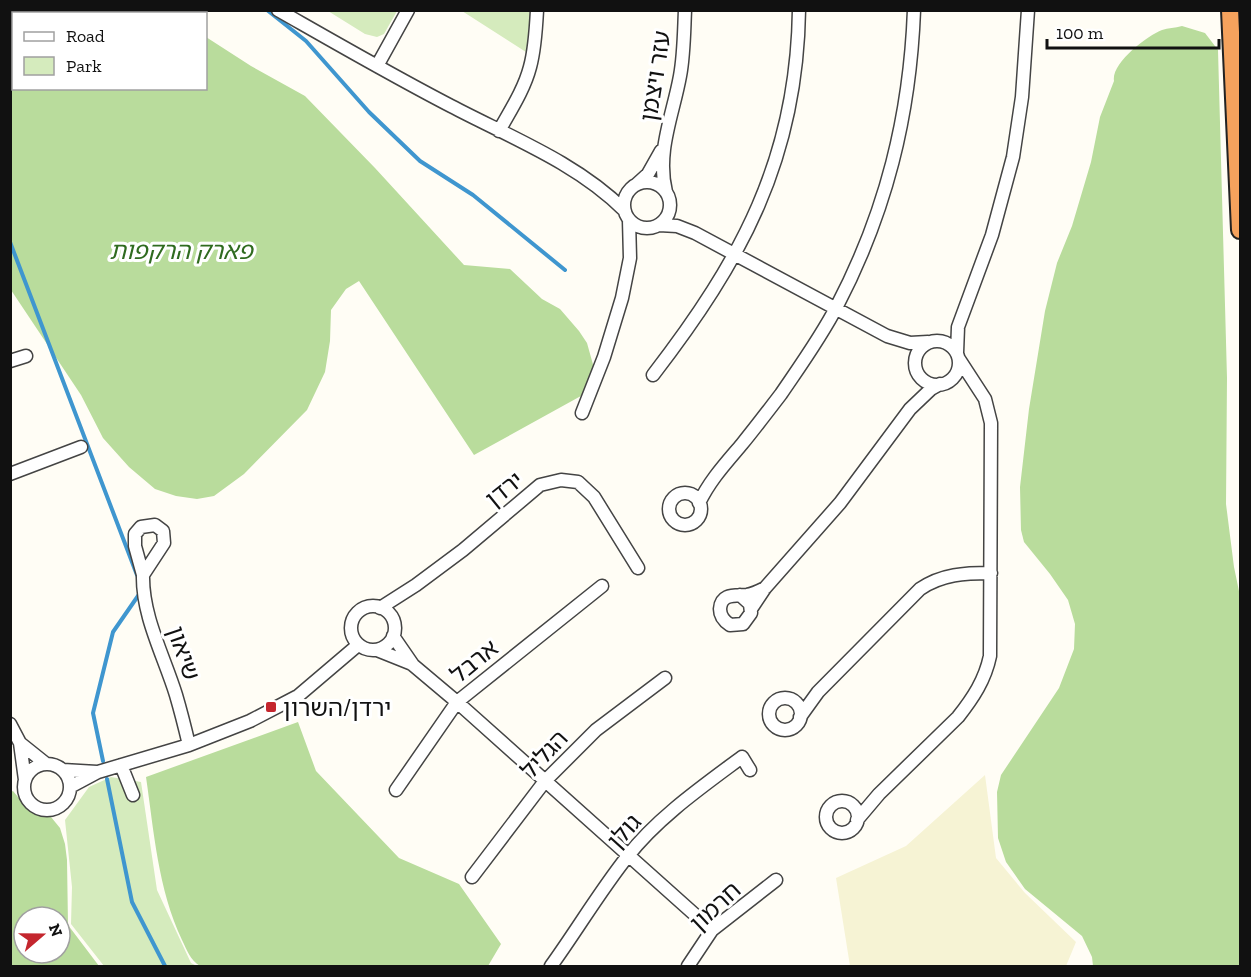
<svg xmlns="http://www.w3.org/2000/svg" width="1251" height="977" font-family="'Zilla Slab','Noto Sans Hebrew',serif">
<rect width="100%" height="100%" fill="#fffdf5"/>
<!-- farmland -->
<path fill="#f6f3d4" d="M 985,775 L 996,858 L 1025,893 L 1076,942 L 1066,966 L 850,966 L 836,878 L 906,846 Z"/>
<!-- green -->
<path fill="#d5ebbd" d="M 328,11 L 397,10 L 397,11 L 384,34 L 377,37 L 365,34 Z
M 462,11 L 531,11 L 526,52 Z
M 111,777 L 141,782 L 157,890 L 191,963 L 197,966 L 104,966 L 71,924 L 72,887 L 65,820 L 89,787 Z"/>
<!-- forest -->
<path fill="#b9dc9c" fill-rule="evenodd" d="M 170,10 L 174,13 L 14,14 L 14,88 L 206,88 L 206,37 L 251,66 L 305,96 L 375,168 L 464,265 L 510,269 L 542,299 L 560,309 L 579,331 L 587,343 L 599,386 L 474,455 L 359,281 L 346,289 L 331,310 L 330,341 L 325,372 L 307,410 L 244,474 L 214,496 L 197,499 L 176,496 L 155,489 L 129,467 L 103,438 L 81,395 L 11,290 L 10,11 Z
M 1182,26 L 1205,33 L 1218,50 L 1227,378 L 1226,504 L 1234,567 L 1240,596 L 1240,966 L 1093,966 L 1092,957 L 1082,936 L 1025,889 L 1006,862 L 998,838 L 997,792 L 1001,775 L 1059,688 L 1074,649 L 1075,624 L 1068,600 L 1050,574 L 1024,542 L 1021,530 L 1020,487 L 1029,409 L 1045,311 L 1057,263 L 1072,226 L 1091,162 L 1100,117 L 1114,81 C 1111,63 1147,36 1162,30 C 1168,28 1175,28 1182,26 Z
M 298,722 L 316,771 L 399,858 L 459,884 L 501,944 L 488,966 L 200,966 C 190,960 187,950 182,940 C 158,889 154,832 146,777 Z
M 13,791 C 24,804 33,817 51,817 L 60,828 L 65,844 L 67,860 L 68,925 L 99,966 L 11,966 L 10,792 ZM 24,917 L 60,917 L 60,953 L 24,953 Z"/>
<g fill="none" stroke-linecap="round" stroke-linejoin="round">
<!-- stream -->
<path stroke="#3f96cf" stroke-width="4" d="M 267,10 L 306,41 L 369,112 L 420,161 L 473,195 L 565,270
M 10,242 L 137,575
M 103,761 L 93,713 L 113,632 L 140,593
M 107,779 L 132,902 L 165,966"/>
<defs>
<path id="minor" d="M 278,10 C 336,43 393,76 451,106 C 510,137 577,163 624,210
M 377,66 L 408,10
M 499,131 C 510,111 524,90 530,67 C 535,49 536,29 537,10
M624 205a23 23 0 1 1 46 0a23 23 0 1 1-46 0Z
M 637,184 L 648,174 L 661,151
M 666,192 C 656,152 673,115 680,76 C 684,55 684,32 685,10
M 659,225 L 677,226 L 695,233 L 887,336 L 910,343 L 928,342
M915 363a22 22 0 1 1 44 0a22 22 0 1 1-44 0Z
M 957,353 L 958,327 L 992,235 L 1013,157 L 1022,97 L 1028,10
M 10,361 L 26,356
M 653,375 C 741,261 797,159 799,10
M 582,413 L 604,357 L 622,298 L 630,258 L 629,220
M 10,474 L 81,447
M669 509a16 16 0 1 1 32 0a16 16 0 1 1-32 0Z
M 699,503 C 710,480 726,463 742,444 C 755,428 768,411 781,394 C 800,366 821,337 837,306 C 886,212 910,116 914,10
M 155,525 L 163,531 L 164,543 L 143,575 L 135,546 L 135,534 L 141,527 Z
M 143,575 C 142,616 164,656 176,695 C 181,712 185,728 189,745
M 740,595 L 750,604 L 751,613 L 743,624 L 730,625 C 724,621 720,616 720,609 C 721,593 735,596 747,595 C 753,594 759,591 765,588
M351 628a22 22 0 1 1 44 0a22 22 0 1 1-44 0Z
M 380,608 L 416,585 L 463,550 L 540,485 L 561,480 L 578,482 L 594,497 L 638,568
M 751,609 L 765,588 L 840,503 L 910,409 L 931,389 L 940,384
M 393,636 L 413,665 L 457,702 L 712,930
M 377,650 L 412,664
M769 714a16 16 0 1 1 32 0a16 16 0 1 1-32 0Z
M 800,717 L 818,692 L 920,589 C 942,574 965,573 991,573
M 10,724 L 20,743 L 25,780
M 20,743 L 45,763
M24 787a23 23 0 1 1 46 0a23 23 0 1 1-46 0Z
M 121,765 L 133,795
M 63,770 L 97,772
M 70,787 L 98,772 L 189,745 L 250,721 L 298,696 L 358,645
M 396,790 L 457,702 L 602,586
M826 817a16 16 0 1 1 32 0a16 16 0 1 1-32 0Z
M 857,820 L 879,794 L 958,717 C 973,698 985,680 990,656 L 991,423 L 985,399 L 959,359
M 472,877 L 545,781 L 596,730 L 665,678
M 551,966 C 577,930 600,891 627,857 C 657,818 703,786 742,757 L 750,770
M 688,966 L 712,930 L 776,880"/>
<path id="highway" d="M 1230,10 L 1240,230"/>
</defs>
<!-- minor casing -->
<use href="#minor" stroke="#444" stroke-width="15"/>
<!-- highway casing -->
<use href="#highway" stroke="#222" stroke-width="20"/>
<!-- minor -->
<use href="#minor" stroke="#fff" stroke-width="12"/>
<!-- highway -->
<use href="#highway" stroke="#f5a25d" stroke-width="16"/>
</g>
<!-- markers -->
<rect fill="#c4262e" stroke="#fff" stroke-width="2" x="265" y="701" width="12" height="12" rx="3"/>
<g text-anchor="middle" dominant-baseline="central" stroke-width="6" stroke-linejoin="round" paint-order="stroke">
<!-- street labels -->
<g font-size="24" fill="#111" stroke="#fff">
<text transform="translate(655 76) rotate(-81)">עזר ויצמן</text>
<text transform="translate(504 489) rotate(-39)">ירדן</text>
<text transform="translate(184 653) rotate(71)">שיאון</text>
<text transform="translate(474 661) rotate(-39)">ארבל</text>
<text transform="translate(544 754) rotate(-47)">הגליל</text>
<text transform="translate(624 831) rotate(-48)">גולן</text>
<text transform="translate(715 906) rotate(-43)">חרמון</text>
</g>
<!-- park labels -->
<g font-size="24" font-style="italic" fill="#2f6b1f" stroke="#fff">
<text x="181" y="250">פארק הרקפות</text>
</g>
<!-- poi labels -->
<g font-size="24" fill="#111" stroke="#fff" text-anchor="start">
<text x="283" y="707">ירדן/השרון</text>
</g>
</g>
<!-- border -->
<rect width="1251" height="977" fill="none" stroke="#111111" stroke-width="24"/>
<!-- legend -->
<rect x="12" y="12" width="195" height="78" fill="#ffffff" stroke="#a0a0a0" stroke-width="1.5"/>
<rect x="24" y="32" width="30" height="9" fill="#ffffff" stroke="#a0a0a0" stroke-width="1.5"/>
<text x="66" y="42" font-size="18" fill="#111111">Road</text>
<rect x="24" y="57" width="30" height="18" fill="#d5ebbd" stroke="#a0a0a0" stroke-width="1.5"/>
<text x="66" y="72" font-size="18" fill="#111111">Park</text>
<!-- north arrow -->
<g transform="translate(42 935) rotate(70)"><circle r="28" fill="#ffffff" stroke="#a0a0a0" stroke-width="1.5"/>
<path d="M0-4.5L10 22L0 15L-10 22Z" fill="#c4262e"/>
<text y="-9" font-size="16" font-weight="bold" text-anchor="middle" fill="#111111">N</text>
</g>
<!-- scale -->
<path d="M1047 39v9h172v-9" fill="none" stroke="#111111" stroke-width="3"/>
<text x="1056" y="39" font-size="18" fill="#111111" stroke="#ffffff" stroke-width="4.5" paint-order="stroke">100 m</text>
</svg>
